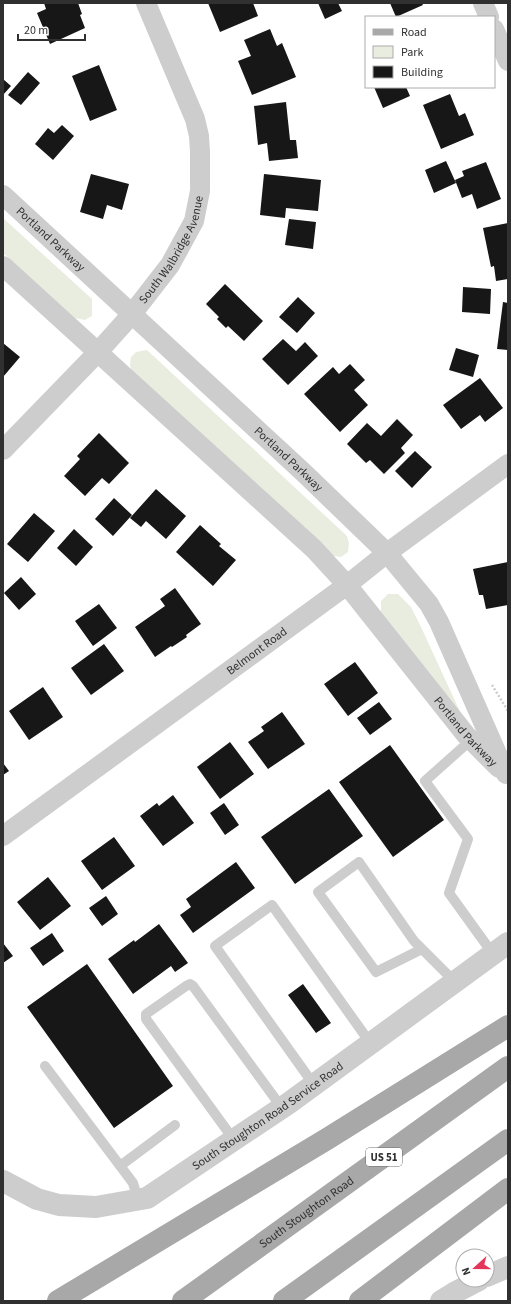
<svg xmlns="http://www.w3.org/2000/svg" width="511" height="1304" font-family="'Source Sans 3',sans-serif">
<rect width="100%" height="100%" fill="#fff"/>
<!-- green -->
<path fill="#e8eddf" d="M 3,218 L 92,299 L 92,316 L 85,320 L 75,318 L 3,253 Z
M 147,350 L 347,536 L 349,543 L 348,552 L 341,557 L 333,556 L 132,372 L 130,365 L 131,357 L 136,352 Z
M 388,594 L 398,594 L 411,607 L 421,627 L 462,716 L 381,612 L 381,601 Z"/>
<!-- building -->
<path fill="#171717" d="M 44,3 L 78,3 L 82,14 L 80,15 L 85,28 L 50,44 L 37,13 L 46,9 Z
M 208,3 L 253,3 L 258,16 L 220,32 Z
M 318,3 L 338,3 L 342,11 L 325,19 Z
M 390,3 L 422,3 L 423,5 L 396,17 Z
M 270,29 L 277,46 L 282,43 L 296,77 L 252,95 L 238,61 L 251,56 L 244,40 Z
M 99,65 L 117,110 L 90,121 L 72,76 Z
M 28,72 L 40,83 L 21,105 L 8,95 Z
M 3,79 L 11,86 L 3,95 Z
M 374,87 L 406,87 L 410,96 L 383,108 Z
M 450,94 L 459,116 L 465,113 L 474,135 L 441,149 L 423,105 Z
M 286,102 L 290,140 L 296,140 L 298,158 L 269,161 L 267,143 L 258,145 L 254,106 Z
M 62,125 L 74,136 L 53,160 L 35,144 L 48,128 L 54,133 Z
M 446,161 L 456,183 L 434,193 L 425,170 Z
M 486,162 L 501,199 L 477,209 L 472,194 L 462,198 L 455,180 L 464,176 L 462,171 Z
M 91,174 L 129,184 L 122,210 L 107,205 L 103,219 L 80,212 Z
M 264,174 L 321,180 L 318,211 L 286,208 L 285,218 L 260,215 Z
M 289,219 L 316,222 L 313,249 L 285,245 Z
M 508,223 L 508,279 L 496,281 L 494,266 L 491,267 L 483,228 Z
M 225,284 L 263,321 L 244,341 L 228,326 L 226,328 L 217,319 L 219,317 L 206,304 Z
M 463,287 L 491,289 L 490,314 L 462,312 Z
M 298,297 L 315,313 L 297,333 L 279,317 Z
M 503,302 L 508,303 L 508,350 L 497,349 Z
M 283,339 L 296,351 L 305,342 L 318,356 L 288,385 L 262,359 Z
M 3,343 L 20,357 L 3,377 Z
M 456,348 L 479,355 L 473,377 L 449,370 Z
M 350,364 L 365,380 L 354,390 L 368,405 L 340,432 L 304,394 L 333,367 L 339,374 Z
M 480,378 L 503,408 L 485,422 L 480,415 L 461,429 L 443,405 Z
M 397,419 L 413,435 L 401,448 L 405,453 L 384,474 L 370,460 L 366,463 L 347,444 L 367,423 L 381,436 Z
M 99,433 L 129,463 L 109,484 L 102,478 L 85,496 L 64,476 L 80,459 L 77,456 Z
M 415,451 L 432,467 L 412,488 L 395,471 Z
M 156,489 L 186,516 L 166,539 L 146,521 L 141,527 L 130,518 Z
M 114,498 L 132,515 L 113,536 L 95,519 Z
M 34,513 L 55,531 L 28,562 L 7,544 Z
M 200,525 L 221,544 L 219,546 L 236,560 L 213,586 L 176,552 Z
M 74,529 L 93,547 L 76,566 L 57,548 Z
M 508,562 L 508,605 L 486,609 L 483,595 L 479,595 L 473,569 Z
M 21,577 L 36,594 L 19,610 L 4,593 Z
M 175,588 L 201,624 L 186,635 L 187,637 L 172,647 L 171,646 L 155,657 L 135,627 L 165,606 L 160,599 Z
M 99,604 L 117,628 L 93,646 L 75,621 Z
M 104,644 L 124,671 L 91,695 L 71,668 Z
M 355,662 L 378,693 L 348,716 L 324,684 Z
M 43,687 L 63,717 L 29,740 L 9,711 Z
M 379,702 L 392,719 L 370,735 L 357,718 Z
M 282,712 L 305,744 L 268,769 L 248,742 L 264,731 L 261,727 Z
M 230,742 L 254,774 L 220,799 L 197,767 Z
M 390,745 L 444,820 L 393,857 L 339,782 Z
M 3,763 L 9,771 L 3,775 Z
M 329,789 L 363,836 L 295,884 L 261,837 Z
M 173,795 L 194,823 L 163,846 L 140,816 L 157,803 L 159,806 Z
M 224,803 L 239,825 L 225,835 L 210,813 Z
M 114,837 L 135,866 L 102,890 L 81,861 Z
M 236,862 L 255,888 L 193,933 L 180,915 L 191,907 L 186,899 Z
M 48,877 L 71,906 L 40,930 L 17,902 Z
M 106,896 L 118,914 L 102,926 L 89,908 Z
M 159,924 L 188,963 L 175,972 L 171,966 L 133,994 L 108,959 L 134,940 L 135,942 Z
M 52,933 L 64,951 L 43,966 L 30,948 Z
M 3,943 L 13,956 L 3,963 Z
M 87,964 L 173,1086 L 114,1128 L 27,1007 Z
M 303,984 L 331,1023 L 316,1033 L 288,995 Z"/>
<g fill="none" stroke-linecap="round" stroke-linejoin="round">
<!-- path -->
<path stroke="#cdcdcd" stroke-width="2.5" stroke-dasharray="2 2" stroke-linecap="butt" d="M 492,685 L 508,711"/>
<!-- service -->
<path stroke="#cdcdcd" stroke-width="10" d="M 471,740 L 425,781 L 468,839 L 449,893 L 493,954
M 422,949 L 376,972 L 318,892 L 359,862 L 414,941 L 455,982
M 45,1066 L 133,1183 L 138,1200
M 314,1085 L 215,946 L 272,905 L 371,1044
M 234,1140 L 146,1019 L 146,1014 L 186,986 L 190,984 L 193,986 L 282,1108
M 120,1166 L 175,1125"/>
<!-- minor -->
<g stroke="#cdcdcd" stroke-width="20">
<path d="M 483,3 L 489,17"/>
<path d="M 494,29 L 508,61"/>
<path id="s1" d="M 3,195 L 303,472 L 387,553 L 429,604 L 439,622 L 506,774"/>
<path id="s2" d="M 3,266 L 314,549 L 347,585 L 466,735 L 499,768"/>
<path id="s3" d="M 3,450 L 98,352 L 132,314 L 170,265 L 194,221 L 200,191 L 200,152 L 199,136 L 195,119 L 184,93 L 146,3"/>
<path id="s4" d="M 3,836 L 347,585 L 387,553 L 508,464"/>
</g>
<!-- tertiary -->
<g stroke="#cdcdcd" stroke-width="22">
<path id="s5" d="M 3,1181 L 37,1199 L 59,1205 L 96,1207 L 147,1198 L 289,1103 L 508,943"/>
<path d="M 487,1276 L 508,1267"/>
<path d="M 441,1301 L 454,1293 L 479,1280"/>
</g>
<!-- primary -->
<g stroke="#a8a8a8" stroke-width="22">
<path d="M 58,1301 L 327,1139 L 508,1026"/>
<path id="s6" d="M 183,1301 L 508,1067"/>
<path d="M 284,1301 L 508,1140"/>
<path d="M 360,1301 L 508,1189"/>
</g>
</g>
<g text-anchor="middle" dominant-baseline="central" stroke-width="4" stroke-linejoin="round" paint-order="stroke">
<!-- shield labels -->
<rect fill="#fff" stroke="#6e6e6e" stroke-width="1" x="366" y="1148" width="36" height="18" rx="3"/>
<g font-size="11" font-weight="bold" fill="#303030">
<text x="384" y="1157">US 51</text>
</g>
<!-- street labels -->
<g font-size="12" fill="#303030" stroke="#fff">
<text stroke="none"><textPath href="#s1" startOffset="65">Portland Parkway</textPath></text>
<text stroke="none"><textPath href="#s3" startOffset="264">South Walbridge Avenue</textPath></text>
<text stroke="none"><textPath href="#s1" startOffset="389">Portland Parkway</textPath></text>
<text stroke="none"><textPath href="#s4" startOffset="314">Belmont Road</textPath></text>
<text stroke="none"><textPath href="#s2" startOffset="658">Portland Parkway</textPath></text>
<text stroke="none"><textPath href="#s5" startOffset="296">South Stoughton Road Service Road</textPath></text>
<text stroke="none"><textPath href="#s6" startOffset="152">South Stoughton Road</textPath></text>
</g>
</g>
<!-- border -->
<rect width="511" height="1304" fill="none" stroke="#303030" stroke-width="8"/>
<!-- legend -->
<rect x="365" y="16" width="130" height="72" fill="#ffffff" stroke="#acacac"/>
<rect x="373" y="29" width="20" height="6" fill="#a8a8a8" stroke="#acacac"/>
<text x="401" y="36" font-size="12" fill="#303030">Road</text>
<rect x="373" y="46" width="20" height="12" fill="#e8eddf" stroke="#acacac"/>
<text x="401" y="56" font-size="12" fill="#303030">Park</text>
<rect x="373" y="66" width="20" height="12" fill="#171717" stroke="#acacac"/>
<text x="401" y="76" font-size="12" fill="#303030">Building</text>
<!-- north arrow -->
<g transform="translate(475 1268) rotate(249)"><circle r="19" fill="#ffffff" stroke="#acacac"/>
<path d="M0-3L7 15L0 10L-7 15Z" fill="#e4365a"/>
<text y="-6" font-size="11" font-weight="bold" text-anchor="middle" fill="#303030">N</text>
</g>
<!-- scale -->
<path d="M18 34v6h67v-6" fill="none" stroke="#303030" stroke-width="2"/>
<text x="24" y="34" font-size="12" fill="#303030" stroke="#ffffff" stroke-width="3" paint-order="stroke">20 m</text>
</svg>
